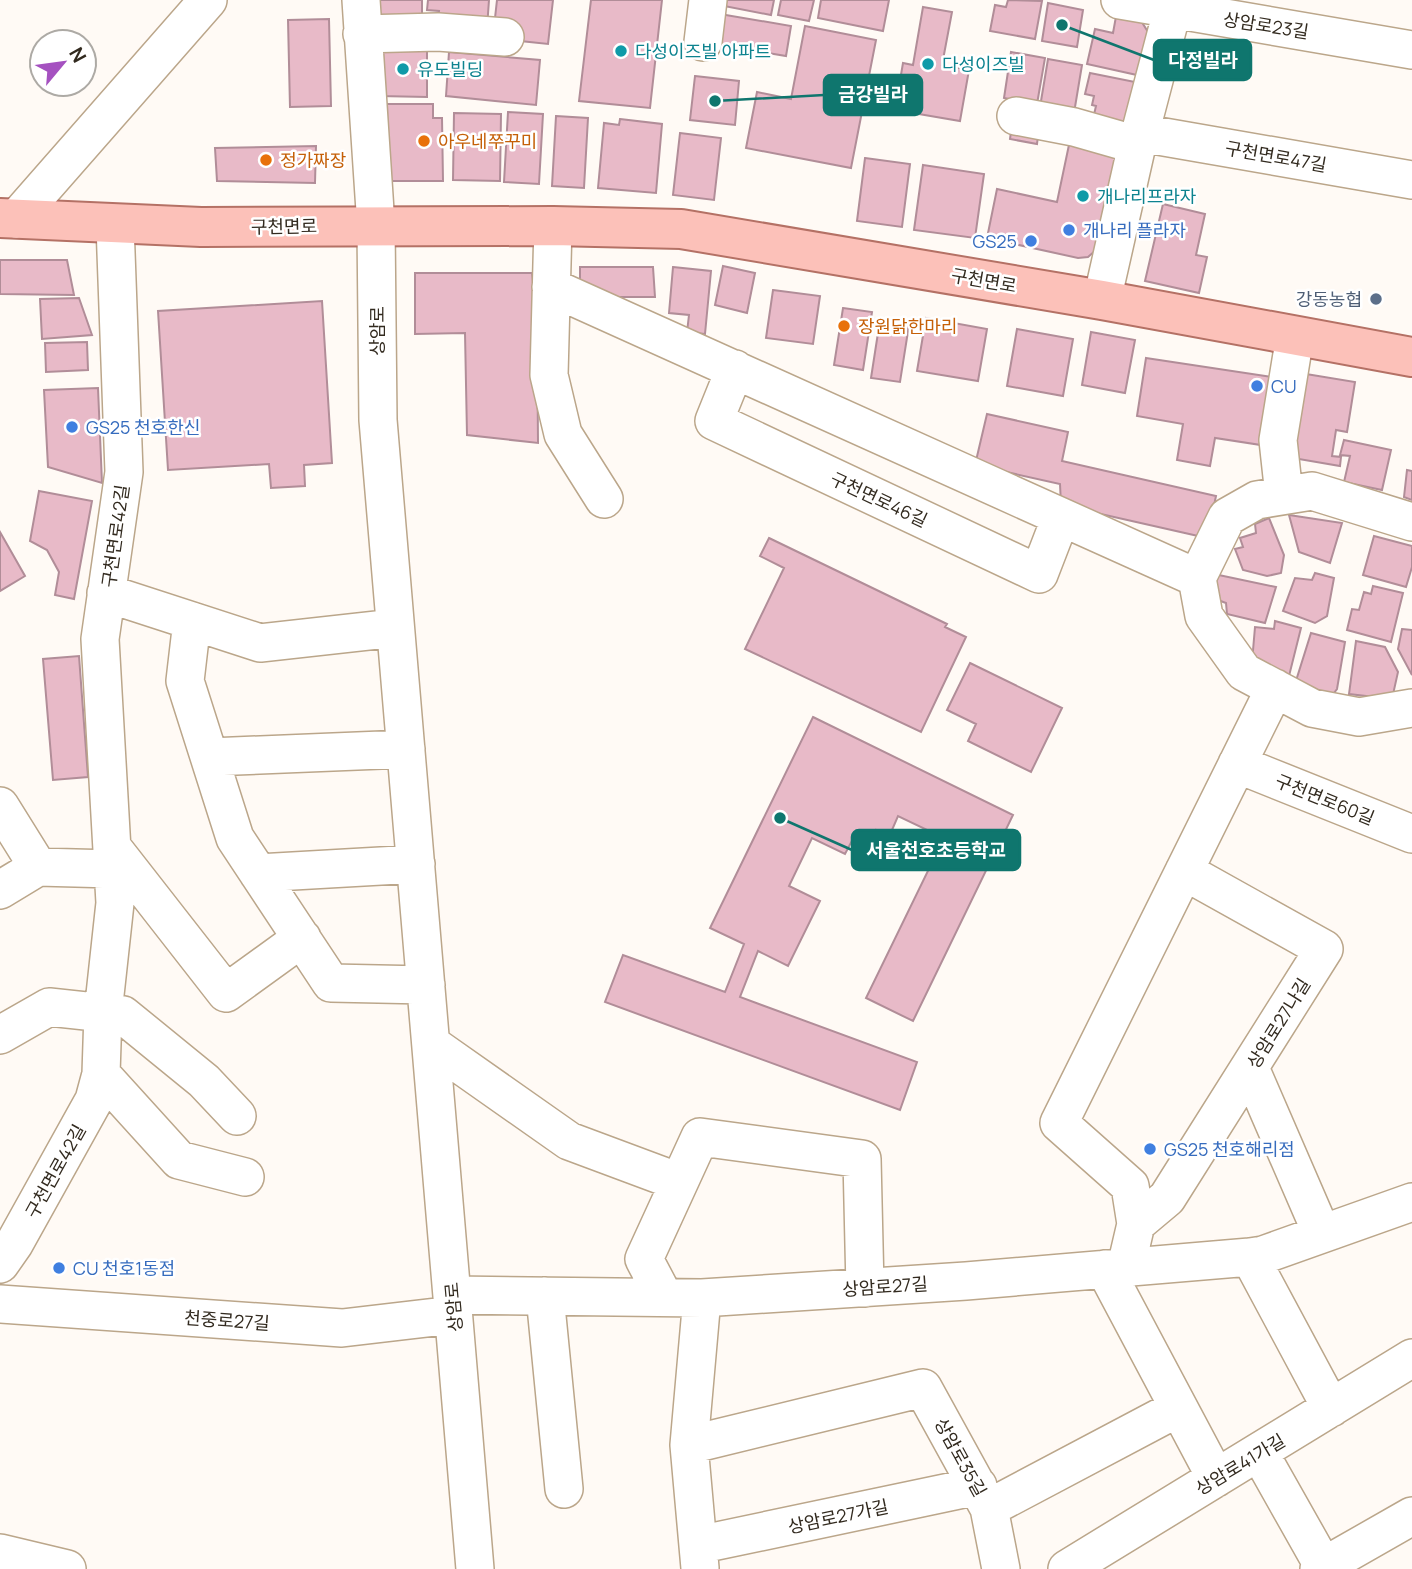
<svg xmlns="http://www.w3.org/2000/svg" width="1412" height="1569" font-family="Manrope,'Noto Sans KR',sans-serif">
<rect width="100%" height="100%" fill="#fffaf5"/>
<!-- building -->
<path fill="#e8bac8" stroke="#b18d98" stroke-width="2" d="M 379,0 L 422,0 L 422,23 L 379,22 Z
M 428,0 L 489,0 L 487,28 L 438,25 L 439,11 L 427,10 Z
M 497,0 L 553,0 L 548,44 L 511,40 L 512,20 L 495,18 Z
M 591,0 L 662,0 L 650,108 L 579,101 Z
M 720,0 L 774,0 L 771,15 L 719,5 Z
M 781,0 L 814,0 L 809,21 L 778,15 Z
M 821,0 L 889,0 L 883,31 L 818,18 Z
M 1008,0 L 1042,1 L 1035,39 L 990,31 L 995,5 L 1006,7 Z
M 1048,3 L 1083,10 L 1077,47 L 1042,41 Z
M 923,7 L 952,12 L 942,65 L 969,70 L 960,121 L 895,110 L 903,63 L 913,65 Z
M 1117,11 L 1138,16 L 1148,32 L 1137,75 L 1087,64 L 1095,29 L 1113,33 Z
M 714,13 L 791,26 L 786,56 L 709,43 Z
M 329,19 L 331,106 L 290,107 L 288,20 Z
M 805,26 L 876,40 L 851,168 L 746,148 L 757,92 L 791,99 Z
M 378,42 L 427,42 L 427,97 L 379,96 Z
M 449,52 L 540,60 L 536,105 L 446,96 Z
M 1011,52 L 1045,58 L 1037,104 L 1004,98 Z
M 1048,59 L 1082,65 L 1074,113 L 1040,107 Z
M 1090,73 L 1135,82 L 1124,130 L 1092,123 L 1096,106 L 1092,105 L 1094,96 L 1085,94 Z
M 695,76 L 739,81 L 735,125 L 690,120 Z
M 387,104 L 433,104 L 433,118 L 442,118 L 443,181 L 388,181 Z
M 508,112 L 543,114 L 539,184 L 504,182 Z
M 454,113 L 501,114 L 500,181 L 453,180 Z
M 556,116 L 588,118 L 584,188 L 552,186 Z
M 620,119 L 662,124 L 656,193 L 598,188 L 604,123 L 619,125 Z
M 1012,124 L 1039,128 L 1037,144 L 1010,139 Z
M 680,133 L 721,138 L 714,200 L 673,195 Z
M 1070,140 L 1117,150 L 1096,250 L 1088,257 L 1078,258 L 987,238 L 997,189 L 1057,202 Z
M 316,146 L 315,183 L 217,181 L 215,148 Z
M 865,158 L 910,164 L 902,227 L 857,221 Z
M 923,165 L 984,174 L 975,238 L 914,230 Z
M 1163,204 L 1205,214 L 1196,255 L 1207,257 L 1199,293 L 1145,281 Z
M 0,260 L 67,260 L 74,295 L 0,294 Z
M 723,266 L 755,273 L 747,313 L 715,305 Z
M 580,267 L 653,267 L 655,297 L 614,297 L 580,286 Z
M 673,267 L 711,271 L 705,334 L 687,332 L 689,315 L 669,313 Z
M 415,273 L 532,273 L 537,316 L 538,443 L 467,435 L 465,333 L 415,334 Z
M 773,290 L 820,296 L 813,344 L 766,338 Z
M 79,298 L 92,335 L 42,339 L 40,299 Z
M 322,301 L 332,463 L 304,465 L 305,486 L 271,488 L 269,464 L 168,470 L 158,311 Z
M 843,308 L 872,312 L 863,370 L 834,365 Z
M 926,318 L 987,329 L 978,381 L 917,371 Z
M 880,320 L 909,325 L 900,382 L 871,378 Z
M 1017,329 L 1073,339 L 1063,396 L 1007,386 Z
M 1091,332 L 1135,340 L 1125,393 L 1082,385 Z
M 87,342 L 88,370 L 46,372 L 45,343 Z
M 1146,358 L 1272,377 L 1261,445 L 1215,438 L 1210,466 L 1177,460 L 1183,424 L 1137,416 Z
M 1300,373 L 1355,382 L 1347,432 L 1336,430 L 1332,456 L 1341,457 L 1340,466 L 1287,457 Z
M 98,388 L 102,483 L 48,467 L 44,390 Z
M 987,414 L 1068,432 L 1062,461 L 1216,496 L 1207,538 L 1061,505 L 1060,484 L 975,465 Z
M 1344,440 L 1391,450 L 1382,490 L 1344,482 L 1350,456 L 1340,455 Z
M 1407,470 L 1412,471 L 1412,500 L 1404,497 Z
M 39,491 L 92,501 L 74,599 L 55,595 L 59,572 L 47,550 L 30,541 Z
M 1289,515 L 1342,523 L 1330,563 L 1299,552 Z
M 1269,518 L 1284,555 L 1281,573 L 1267,576 L 1243,570 L 1235,549 L 1243,547 L 1240,538 L 1256,533 L 1255,524 Z
M 0,532 L 25,576 L 0,591 Z
M 1374,536 L 1412,546 L 1412,567 L 1406,587 L 1363,575 Z
M 769,538 L 947,624 L 945,627 L 966,637 L 921,732 L 745,649 L 784,568 L 760,556 Z
M 1315,573 L 1334,578 L 1327,616 L 1315,623 L 1283,611 L 1295,578 L 1312,580 Z
M 1214,574 L 1276,587 L 1265,623 L 1227,614 L 1226,603 L 1210,597 Z
M 1373,586 L 1403,593 L 1391,642 L 1347,630 L 1352,609 L 1359,610 L 1364,592 L 1371,594 Z
M 1275,621 L 1301,628 L 1289,676 L 1252,662 L 1255,627 L 1274,629 Z
M 1402,629 L 1412,630 L 1412,675 L 1398,649 Z
M 1311,633 L 1345,642 L 1337,689 L 1330,698 L 1295,684 Z
M 1356,641 L 1385,647 L 1398,672 L 1392,699 L 1349,694 Z
M 79,656 L 88,777 L 53,780 L 43,659 Z
M 970,663 L 1062,708 L 1031,772 L 968,741 L 976,724 L 947,710 Z
M 813,717 L 1013,815 L 913,1021 L 866,998 L 944,838 L 898,816 L 889,837 L 876,830 L 871,841 L 856,833 L 845,854 L 812,838 L 789,886 L 820,901 L 788,966 L 758,951 L 740,997 L 917,1062 L 900,1110 L 605,1002 L 623,955 L 725,992 L 744,944 L 710,928 Z"/>
<g fill="none" stroke-linecap="round" stroke-linejoin="round">
<defs>
<path id="minor" d="M 361,0 L 376,226 L 378,420 L 475,1569
M 1120,0 L 1412,50
M 362,34 L 438,32 L 505,37
M 703,42 L 708,0
M 1016,116 L 1074,127 L 1137,145
M 1141,133 L 1412,180
M 16,219 L 208,0
M 553,226 L 549,375 L 563,434 L 604,499
M 551,287 L 1197,578
M 1102,300 L 1137,145 L 1175,0
M 735,369 L 714,421 L 1039,574 L 1061,517
M 1284,495 L 1278,440 L 1295,336
M 1197,578 L 1204,616 L 1244,672 L 1312,708 L 1359,717 L 1412,708
M 1197,578 L 1227,517 L 1257,500 L 1312,491 L 1412,522
M 106,593 L 260,643 L 395,628
M 192,621 L 185,681 L 235,838 L 331,983 L 426,985
M 210,757 L 406,749
M 1237,764 L 1412,834
M 0,806 L 38,867
M 112,847 L 226,993 L 302,938
M 258,873 L 416,864
M 0,890 L 38,867 L 113,869
M 0,1035 L 49,1007 L 123,1015 L 204,1081 L 237,1116
M 431,1044 L 569,1141 L 679,1182
M 1250,1068 L 1322,1234
M 101,1074 L 179,1160 L 245,1177
M 1136,1224 L 1167,1198 L 1324,949 L 1184,871
M 1250,1257 L 1331,1408
M 0,1264 L 14,1244 L 94,1100 L 101,1074 L 103,1013 L 115,903 L 100,639 L 124,472 L 115,225
M 1126,1267 L 1136,1224 L 1130,1186 L 1059,1123 L 1275,688
M 1105,1269 L 1216,1478
M 452,1295 L 702,1298 L 966,1281 L 1250,1257 L 1263,1255 L 1412,1202
M 545,1296 L 564,1489
M 664,1297 L 644,1259 L 700,1137 L 862,1159 L 865,1288
M 0,1304 L 342,1328 L 453,1315
M 689,1445 L 923,1388 L 989,1508 L 1001,1569
M 1259,1452 L 1325,1569
M 989,1508 L 1178,1408
M 698,1545 L 978,1486
M 0,1553 L 67,1569
M 700,1568 L 689,1445 L 702,1298
M 1067,1569 L 1412,1358
M 1319,1569 L 1412,1516"/>
<path id="major" d="M 0,218 L 201,227 L 553,226 L 681,229 L 1102,300 L 1412,357"/>
</defs>
<!-- minor casing -->
<use href="#minor" stroke="#bba68a" stroke-width="40"/>
<!-- major casing -->
<use href="#major" stroke="#b47165" stroke-width="42"/>
<!-- minor -->
<use href="#minor" stroke="#fff" stroke-width="37"/>
<!-- major -->
<use href="#major" stroke="#fcc1b9" stroke-width="38"/>
</g>
<!-- markers -->
<g fill="#0f9aa8" stroke="#fff" stroke-width="2.5">
<circle cx="621" cy="51" r="7"/>
<circle cx="928" cy="64" r="7"/>
<circle cx="403" cy="69" r="7"/>
<circle cx="1083" cy="196" r="7"/>
</g>
<g fill="#e8710a" stroke="#fff" stroke-width="2.5">
<circle cx="424" cy="141" r="7"/>
<circle cx="266" cy="160" r="7"/>
<circle cx="844" cy="326" r="7"/>
</g>
<g fill="#3f7fe0" stroke="#fff" stroke-width="2.5">
<circle cx="1069" cy="230" r="7"/>
<circle cx="1031" cy="241" r="7"/>
<circle cx="1257" cy="386" r="7"/>
<circle cx="72" cy="427" r="7"/>
<circle cx="1150" cy="1149" r="7"/>
<circle cx="59" cy="1268" r="7"/>
</g>
<circle fill="#5c6f8a" stroke="#fff" stroke-width="2.5" cx="1376" cy="299" r="7"/>
<g text-anchor="middle" dominant-baseline="central" stroke-width="5" stroke-linejoin="round" paint-order="stroke">
<!-- street labels -->
<g font-size="18" fill="#322a1f" stroke="#fff">
<text transform="translate(1266 25) rotate(9)">상암로23길</text>
<text transform="translate(1276 156) rotate(10)">구천면로47길</text>
<text transform="translate(284 226) rotate(-1)">구천면로</text>
<text transform="translate(984 280) rotate(10)">구천면로</text>
<text transform="translate(377 331) rotate(-90)">상암로</text>
<text transform="translate(879 499) rotate(25)">구천면로46길</text>
<text transform="translate(115 536) rotate(-82)">구천면로42길</text>
<text transform="translate(1325 799) rotate(22)">구천면로60길</text>
<text transform="translate(1278 1023) rotate(-58)">상암로27나길</text>
<text transform="translate(55 1171) rotate(-61)">구천면로42길</text>
<text transform="translate(885 1286) rotate(-4)">상암로27길</text>
<text transform="translate(453 1307) rotate(-95)">상암로</text>
<text transform="translate(227 1320) rotate(4)">천중로27길</text>
<text transform="translate(961 1457) rotate(61)">상암로35길</text>
<text transform="translate(1240 1464) rotate(-31)">상암로41가길</text>
<text transform="translate(838 1516) rotate(-12)">상암로27가길</text>
</g>
<!-- culture labels -->
<g font-size="18" fill="#0d838f" stroke="#fff" text-anchor="start">
<text x="635" y="51">다성이즈빌 아파트</text>
<text x="942" y="64">다성이즈빌</text>
<text x="417" y="69">유도빌딩</text>
<text x="1097" y="196">개나리프라자</text>
</g>
<!-- food labels -->
<g font-size="18" fill="#c56008" stroke="#fff" text-anchor="start">
<text x="438" y="141">아우네쭈꾸미</text>
<text x="280" y="160">정가짜장</text>
<text x="858" y="326">장원닭한마리</text>
</g>
<!-- shop labels -->
<g font-size="18" fill="#366cbe" stroke="#fff" text-anchor="start">
<text x="1083" y="230">개나리 플라자</text>
<text x="1017" y="241" text-anchor="end">GS25</text>
<text x="1271" y="386">CU</text>
<text x="86" y="427">GS25 천호한신</text>
<text x="1164" y="1149">GS25 천호해리점</text>
<text x="73" y="1268">CU 천호1동점</text>
</g>
<!-- service labels -->
<g font-size="18" fill="#4e5e75" stroke="#fff" text-anchor="end">
<text x="1362" y="299">강동농협</text>
</g>
</g>
<!-- callouts -->
<path fill="none" stroke="#0f766e" stroke-width="2.5" d="M1062 25L1154 60M715 101L824 95M780 818L852 850"/>
<g fill="#0f766e" stroke="#fff" stroke-width="2.5">
<circle cx="1062" cy="25" r="7"/>
<circle cx="715" cy="101" r="7"/>
<circle cx="780" cy="818" r="7"/>
</g>
<g fill="#0f766e" stroke="#0f766e" stroke-width="2.5">
<rect x="1154" y="40" width="97" height="40" rx="7"/>
<rect x="824" y="75" width="98" height="40" rx="7"/>
<rect x="852" y="830" width="168" height="40" rx="7"/>
</g>
<g font-size="19" text-anchor="middle" font-weight="bold" fill="#fff">
<text x="1203" y="67">다정빌라</text>
<text x="873" y="101">금강빌라</text>
<text x="936" y="857">서울천호초등학교</text>
</g>
<!-- north arrow -->
<g transform="translate(63 63) rotate(61)"><circle r="33" fill="#ffffff" stroke="#adaaa5" stroke-width="2"/>
<path d="M0-5L12 26L0 18L-12 26Z" fill="#a551c0"/>
<text y="-10" font-size="19" font-weight="bold" text-anchor="middle" fill="#322a1f">N</text>
</g>
</svg>
